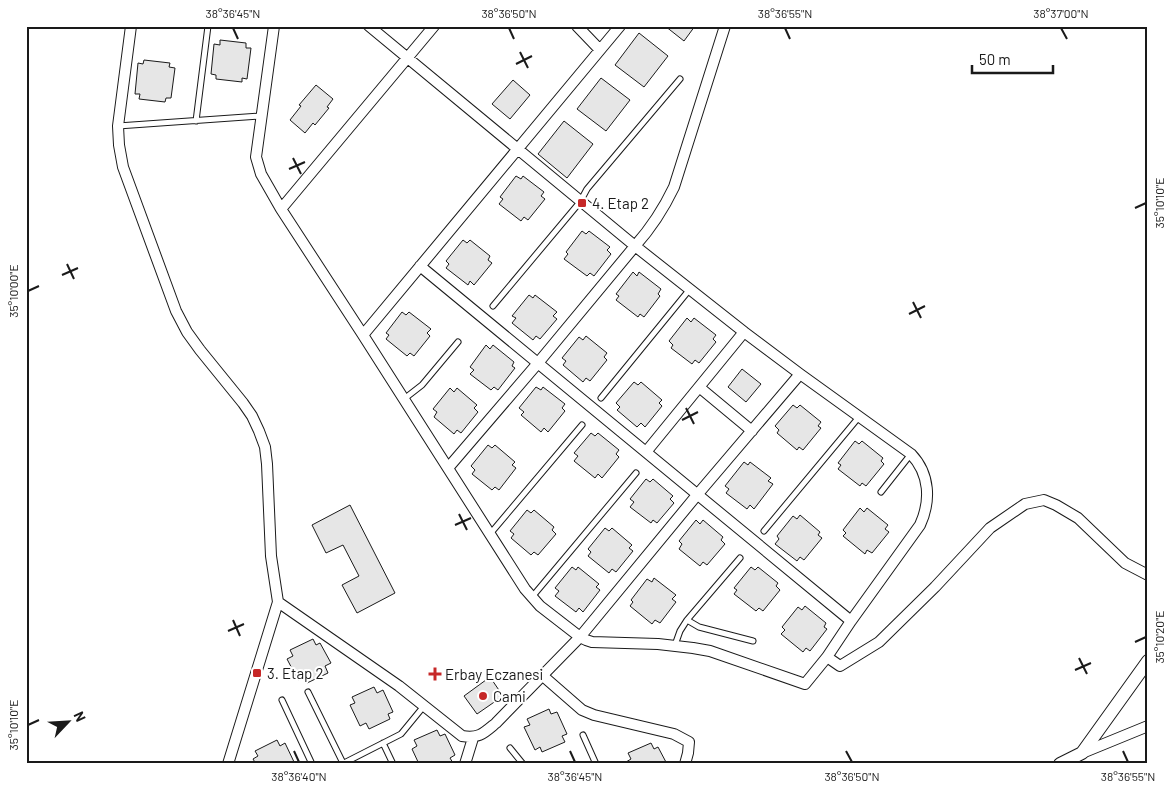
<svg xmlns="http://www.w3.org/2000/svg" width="1174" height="790" font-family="Barlow,sans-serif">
<rect width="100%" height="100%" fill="#fff"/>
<!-- building -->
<path fill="#e6e6e6" stroke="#1a1a1a" d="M 665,26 L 695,26 L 684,41 Z
M 639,33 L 668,56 L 644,87 L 615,65 Z
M 220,40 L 246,43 L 246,48 L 251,48 L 247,79 L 242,78 L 242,82 L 216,79 L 216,75 L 211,74 L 214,44 L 220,45 Z
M 144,60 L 170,63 L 169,67 L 175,68 L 171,98 L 166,98 L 165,102 L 139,99 L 140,94 L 135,94 L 138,63 L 143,64 Z
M 601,78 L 630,100 L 606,131 L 577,109 Z
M 513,80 L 530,95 L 510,119 L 492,104 Z
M 316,85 L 333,99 L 327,107 L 329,108 L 315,125 L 313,123 L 305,133 L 290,120 L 301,106 L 299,105 Z
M 564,121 L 593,144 L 567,178 L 538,154 Z
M 516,176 L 521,179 L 523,176 L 544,192 L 541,196 L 545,199 L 528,220 L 524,217 L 521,221 L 499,204 L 503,199 L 500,197 Z
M 582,231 L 586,234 L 589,231 L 610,247 L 607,250 L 611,254 L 594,276 L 590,273 L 587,276 L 564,259 L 568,254 L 566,252 Z
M 463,240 L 467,243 L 470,240 L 490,256 L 488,260 L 492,263 L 474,285 L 470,281 L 468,285 L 446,268 L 449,264 L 446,261 Z
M 633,272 L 637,276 L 639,272 L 661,289 L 658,294 L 660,296 L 644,317 L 640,314 L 638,317 L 616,300 L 619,296 L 616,294 Z
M 529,295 L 533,298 L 535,295 L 557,312 L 553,316 L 557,319 L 540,339 L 536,336 L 533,340 L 512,323 L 516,318 L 512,316 Z
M 402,312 L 406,315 L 409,312 L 431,329 L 427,333 L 430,336 L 414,356 L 410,353 L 407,356 L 386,339 L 389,335 L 386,333 Z
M 687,318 L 691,322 L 694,318 L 716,335 L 713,339 L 716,342 L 699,363 L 695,360 L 692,364 L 671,348 L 673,345 L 669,341 Z
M 586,336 L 607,353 L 604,357 L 607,360 L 590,381 L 586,378 L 583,382 L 563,365 L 566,361 L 562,358 L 579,337 L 583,340 Z
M 486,345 L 490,349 L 493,345 L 514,362 L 512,366 L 515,368 L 498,390 L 494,387 L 491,390 L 470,374 L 474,370 L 470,367 Z
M 742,369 L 761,384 L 746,402 L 728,387 Z
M 634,382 L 638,385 L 641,382 L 662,400 L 659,403 L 662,406 L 645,427 L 641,423 L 637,427 L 617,410 L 620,407 L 616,403 Z
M 536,387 L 541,390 L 543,387 L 565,404 L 562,408 L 565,411 L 548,432 L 544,428 L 541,432 L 521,415 L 524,412 L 519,408 Z
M 450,388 L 454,392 L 457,388 L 477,405 L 474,408 L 478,412 L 461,433 L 457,430 L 454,434 L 434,417 L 437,412 L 433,409 Z
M 793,405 L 797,408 L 800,405 L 821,422 L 818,426 L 821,428 L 803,450 L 799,447 L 797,450 L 777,433 L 779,430 L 775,426 Z
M 591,433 L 595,436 L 598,433 L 619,450 L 616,454 L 619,457 L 602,478 L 598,474 L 595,478 L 574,461 L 578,456 L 574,453 Z
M 855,441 L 859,444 L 862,441 L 883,458 L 881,461 L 884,464 L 866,486 L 862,483 L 860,486 L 838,469 L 841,465 L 838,463 Z
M 488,445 L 492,448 L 495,445 L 515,462 L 512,465 L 516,468 L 499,490 L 495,487 L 492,490 L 472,474 L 475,470 L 471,466 Z
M 744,462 L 748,465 L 750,462 L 771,478 L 768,481 L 773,484 L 754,509 L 750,505 L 747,509 L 726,493 L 729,489 L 725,486 Z
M 646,479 L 650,482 L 653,479 L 673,496 L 670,499 L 674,503 L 657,523 L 653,520 L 651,523 L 630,507 L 634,502 L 630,499 Z
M 350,505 L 395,593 L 357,613 L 342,585 L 359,576 L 343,545 L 326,553 L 312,525 Z
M 860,508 L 864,512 L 867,508 L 888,525 L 885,529 L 889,532 L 872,553 L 867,550 L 865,554 L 843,536 L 846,533 L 843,530 Z
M 527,510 L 531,513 L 534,510 L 554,527 L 552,530 L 556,534 L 538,555 L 534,552 L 531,555 L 511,538 L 514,534 L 510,531 Z
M 800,515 L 820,532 L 818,535 L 822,538 L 804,560 L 800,557 L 797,561 L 775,544 L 779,539 L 777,536 L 793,516 L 797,519 Z
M 696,520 L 700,524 L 703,520 L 723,537 L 721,540 L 725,544 L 707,565 L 703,562 L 700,566 L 679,549 L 682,544 L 679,541 Z
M 605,528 L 609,531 L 612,528 L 632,545 L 629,548 L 633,551 L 616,572 L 612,569 L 609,573 L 588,556 L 591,552 L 588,549 Z
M 572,567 L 576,570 L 578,567 L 599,584 L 596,587 L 600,590 L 583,612 L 579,608 L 576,612 L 555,596 L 559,591 L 555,588 Z
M 751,567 L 755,570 L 758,567 L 778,583 L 776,586 L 780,590 L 763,611 L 759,608 L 756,611 L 734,594 L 737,590 L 734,588 Z
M 654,578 L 676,595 L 672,599 L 676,602 L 660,623 L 655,620 L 652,624 L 630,606 L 633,602 L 631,600 L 647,579 L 652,582 Z
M 805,606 L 826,623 L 824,627 L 827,629 L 810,651 L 806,648 L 803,652 L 781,634 L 785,630 L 782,627 L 798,607 L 802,610 Z
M 313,639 L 316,645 L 320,643 L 331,663 L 325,666 L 328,673 L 307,683 L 304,677 L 298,680 L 287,659 L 293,656 L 290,650 Z
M 490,677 L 503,696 L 477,714 L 464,696 Z
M 374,687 L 377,693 L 383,690 L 393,712 L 388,714 L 390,719 L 369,729 L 366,723 L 360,726 L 350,705 L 355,703 L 352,697 Z
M 549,709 L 551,714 L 557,712 L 567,734 L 562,736 L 565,742 L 542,752 L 540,747 L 535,750 L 524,727 L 530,725 L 527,719 Z
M 437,730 L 440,736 L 445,734 L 455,755 L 450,758 L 453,763 L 450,764 L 419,764 L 412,749 L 417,746 L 414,740 Z
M 277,740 L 280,746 L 285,743 L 295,764 L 256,764 L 253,759 L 258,756 L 255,751 Z
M 651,743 L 654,749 L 658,747 L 667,764 L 627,764 L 626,762 L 631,759 L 628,753 Z"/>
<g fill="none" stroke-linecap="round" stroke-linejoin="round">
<defs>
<path id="service" d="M 196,121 L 208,26
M 118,126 L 261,116
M 493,306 L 580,202 L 587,189 L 680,79
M 601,398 L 690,289
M 404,399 L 422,385 L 458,342
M 881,492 L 911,454
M 764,531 L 859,417
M 490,534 L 582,425
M 532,597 L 636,473
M 687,620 L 699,627 L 753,641
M 675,645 L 680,631 L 687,620 L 740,558
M 308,692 L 343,763
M 282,700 L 312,764
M 583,735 L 596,764
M 383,743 L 393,764
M 510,748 L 523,764
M 342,764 L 401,734 L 424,706"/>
<path id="minor" d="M 131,26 L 118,126 L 119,145 L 123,167 L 176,311 L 187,332 L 200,350 L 243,403 L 252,416 L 259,431 L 265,447 L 267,464 L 271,556 L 278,602 L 228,764
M 274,26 L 256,157 L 261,174 L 281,209
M 369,26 L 635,246 L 538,363 L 448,468
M 577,26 L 600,50 L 620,26
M 600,50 L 363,335 L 525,589 L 540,606 L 580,637 L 586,640 L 592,642 L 658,644 L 693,648 L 710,651 L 805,684 L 827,657 L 851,621 L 920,525 C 931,501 930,474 911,454 L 800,374 L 744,332 L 635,246 C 652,227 663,210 674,187 L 725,26
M 420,266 L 851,621
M 363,335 L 281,209 L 434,26
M 699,387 L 752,431
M 646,452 L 744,332
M 278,602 L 399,686 L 462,736 C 479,739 484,733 496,723 L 580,637 L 697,495 L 800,374
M 827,657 L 840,666 L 879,642 L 935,587 L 990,528 L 1025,504 L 1044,500 L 1056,505 L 1078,518 L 1125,563 L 1148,575
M 543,676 L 582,710 L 594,715 L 674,734 L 689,742 L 688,753 L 685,764
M 1082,753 L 1148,726
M 465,764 L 473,738"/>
<path id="tertiary" d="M 1060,764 L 1082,753 L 1148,661"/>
</defs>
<!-- service casing -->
<use href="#service" stroke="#1a1a1a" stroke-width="7"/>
<!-- minor casing -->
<use href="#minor" stroke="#1a1a1a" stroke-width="12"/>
<!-- tertiary casing -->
<use href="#tertiary" stroke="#1a1a1a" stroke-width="14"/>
<!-- service -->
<use href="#service" stroke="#fff" stroke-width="5"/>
<!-- minor -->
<use href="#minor" stroke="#fff" stroke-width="10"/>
<!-- tertiary -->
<use href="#tertiary" stroke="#fff" stroke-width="12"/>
</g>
<!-- ticks -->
<path fill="none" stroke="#1a1a1a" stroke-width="2" d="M 233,28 L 238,39M 509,28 L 514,39M 785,28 L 790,39M 1061,28 L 1067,39M 520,52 L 528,68M 516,64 L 532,56M 293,158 L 301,174M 289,169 L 305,162M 1135,208 L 1146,203M 67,264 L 74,279M 62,275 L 78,268M 28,291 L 39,286M 913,302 L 921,318M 909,314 L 925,306M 686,408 L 694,424M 682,420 L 698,412M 459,514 L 467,530M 455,525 L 471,518M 233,620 L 240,636M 228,631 L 244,624M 1135,642 L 1146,637M 1079,658 L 1087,674M 1075,670 L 1091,663M 28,725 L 39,720M 294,751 L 299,762M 570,751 L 575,762M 846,751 L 852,762M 1123,751 L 1128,762"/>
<!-- markers -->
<g fill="#c62828" stroke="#fff" stroke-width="2">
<rect x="577" y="198" width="10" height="10" rx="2.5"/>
<rect x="252" y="668" width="10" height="10" rx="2.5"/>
<path d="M432.5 666.5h5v5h5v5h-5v5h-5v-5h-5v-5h5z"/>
<circle cx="483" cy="696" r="5"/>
</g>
<g text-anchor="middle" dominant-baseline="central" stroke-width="4" stroke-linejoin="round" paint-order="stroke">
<!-- poi labels -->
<g font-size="15" fill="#1a1a1a" stroke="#fff" text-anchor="start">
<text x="592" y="203">4. Etap 2</text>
<text x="267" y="673">3. Etap 2</text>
<text x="445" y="674">Erbay Eczanesi</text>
<text x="493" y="696">Cami</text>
</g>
</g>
<!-- border -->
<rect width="1174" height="790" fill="none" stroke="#ffffff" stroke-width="55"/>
<!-- north arrow -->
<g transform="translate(68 722) rotate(65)" stroke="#ffffff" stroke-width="4" paint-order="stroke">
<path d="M0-4L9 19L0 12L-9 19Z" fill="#1a1a1a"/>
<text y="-8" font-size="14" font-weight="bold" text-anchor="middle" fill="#1a1a1a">N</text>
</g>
<!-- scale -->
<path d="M972 65v8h81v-8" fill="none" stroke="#1a1a1a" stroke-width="2.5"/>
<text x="979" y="65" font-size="15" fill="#1a1a1a" stroke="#ffffff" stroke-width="4" paint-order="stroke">50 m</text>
<rect x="28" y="28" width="1118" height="734" fill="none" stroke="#1a1a1a" stroke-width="2"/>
<g font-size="12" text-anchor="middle" fill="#1a1a1a">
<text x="233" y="18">38°36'45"N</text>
<text x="509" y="18">38°36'50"N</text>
<text x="785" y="18">38°36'55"N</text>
<text x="1061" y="18">38°37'00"N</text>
<text transform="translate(1160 203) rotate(-90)" y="4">35°10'10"E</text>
<text transform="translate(14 291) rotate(-90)" y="4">35°10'00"E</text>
<text transform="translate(1160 637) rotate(-90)" y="4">35°10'20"E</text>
<text transform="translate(14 725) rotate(-90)" y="4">35°10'10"E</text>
<text x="299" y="781">38°36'40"N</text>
<text x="575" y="781">38°36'45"N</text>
<text x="852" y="781">38°36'50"N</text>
<text x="1128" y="781">38°36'55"N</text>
</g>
</svg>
